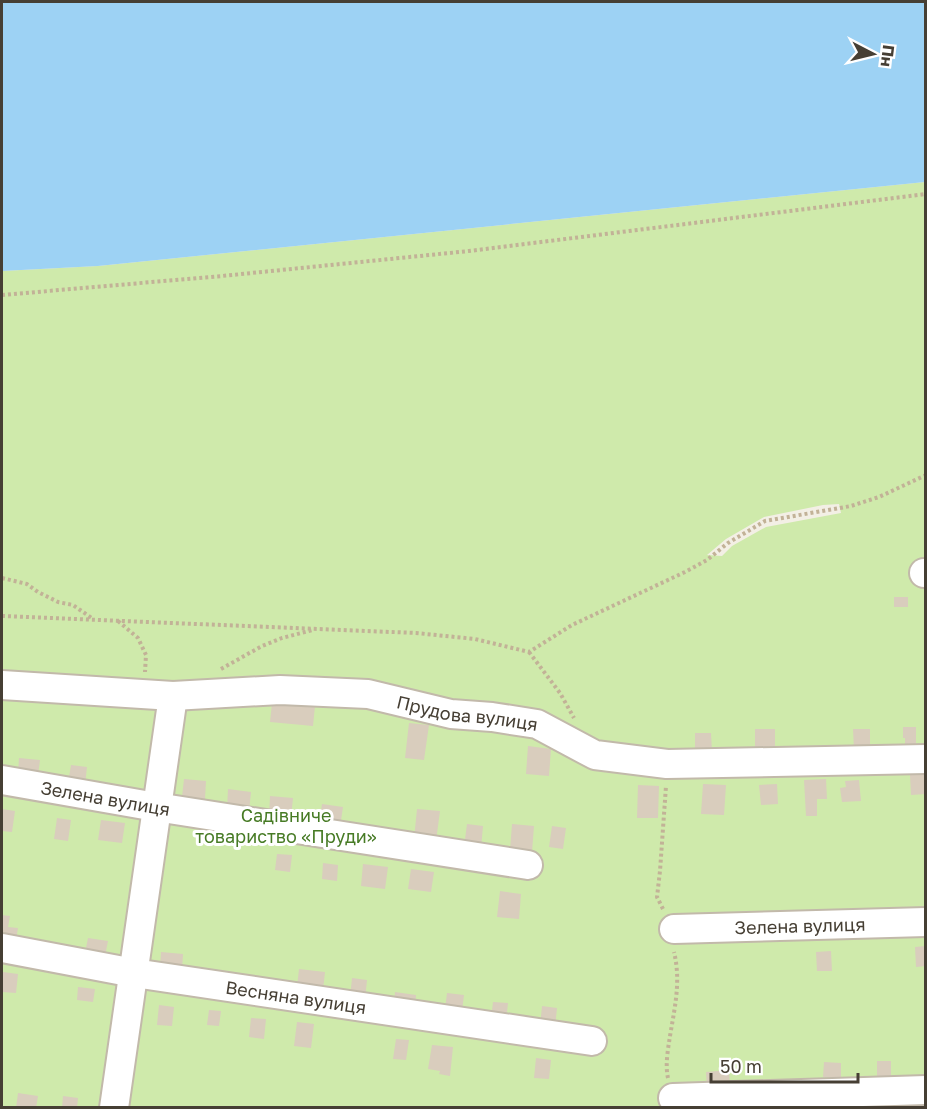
<svg xmlns="http://www.w3.org/2000/svg" width="927" height="1109" font-family="'Golos Text',sans-serif">
<rect width="100%" height="100%" fill="#f3efe5"/>
<!-- green -->
<path fill="#cfeaab" fill-rule="evenodd" d="M 925,182 L 925,1107 L 2,1107 L 2,271 L 98,266 ZM 839,504 L 841,513 L 766,527 L 732,546 L 722,556 L 707,555 L 726,539 L 764,517 L 823,505 Z"/>
<!-- water -->
<path fill="#9dd2f4" d="M 2,2 L 925,2 L 925,182 L 98,266 L 2,271 Z"/>
<!-- building -->
<path fill="#d9cdbd" d="M 894,597 L 908,597 L 908,607 L 894,607 Z
M 272,703 L 315,706 L 313,726 L 270,722 Z
M 409,723 L 429,725 L 424,760 L 405,758 Z
M 903,727 L 916,727 L 916,747 L 905,747 L 905,738 L 903,738 Z
M 755,729 L 775,729 L 775,752 L 755,752 Z
M 853,729 L 870,729 L 870,750 L 854,750 Z
M 695,733 L 711,733 L 712,751 L 695,752 Z
M 528,746 L 551,749 L 549,776 L 526,774 Z
M 19,758 L 40,760 L 38,775 L 18,773 Z
M 71,765 L 87,767 L 85,785 L 68,783 Z
M 926,774 L 926,794 L 911,795 L 910,775 Z
M 184,779 L 206,781 L 205,799 L 182,797 Z
M 826,779 L 827,799 L 817,799 L 817,816 L 806,816 L 804,780 Z
M 859,780 L 861,801 L 842,802 L 840,788 L 846,787 L 845,781 Z
M 703,784 L 726,785 L 724,815 L 701,814 Z
M 777,784 L 778,804 L 761,805 L 759,785 Z
M 638,785 L 659,786 L 658,818 L 637,818 Z
M 228,789 L 251,792 L 249,812 L 227,810 Z
M 270,796 L 293,798 L 291,818 L 269,816 Z
M 322,804 L 343,807 L 340,827 L 319,824 Z
M 2,809 L 15,811 L 12,832 L 2,831 Z
M 417,809 L 440,811 L 436,841 L 414,839 Z
M 57,818 L 71,820 L 68,841 L 54,839 Z
M 101,820 L 125,823 L 122,843 L 98,840 Z
M 467,824 L 483,826 L 481,848 L 464,847 Z
M 512,824 L 534,826 L 532,852 L 510,850 Z
M 552,826 L 566,828 L 563,849 L 549,847 Z
M 277,854 L 292,855 L 290,872 L 275,870 Z
M 323,863 L 338,865 L 337,881 L 322,879 Z
M 363,864 L 388,867 L 385,889 L 361,886 Z
M 411,869 L 434,872 L 431,892 L 408,889 Z
M 500,891 L 521,894 L 519,919 L 497,917 Z
M 2,915 L 10,916 L 8,927 L 18,928 L 16,940 L 5,938 L 6,933 L 2,932 Z
M 88,938 L 108,941 L 105,956 L 85,953 Z
M 926,946 L 926,966 L 916,967 L 915,947 Z
M 831,951 L 832,971 L 817,971 L 816,952 Z
M 161,952 L 183,954 L 182,970 L 160,968 Z
M 299,969 L 325,972 L 323,990 L 297,987 Z
M 3,972 L 18,974 L 16,993 L 2,992 Z
M 352,978 L 367,980 L 365,1000 L 350,998 Z
M 78,987 L 95,989 L 93,1002 L 77,1000 Z
M 395,992 L 416,995 L 415,1006 L 394,1004 Z
M 447,993 L 464,995 L 462,1011 L 445,1009 Z
M 493,1002 L 508,1003 L 506,1021 L 491,1019 Z
M 159,1005 L 174,1007 L 172,1026 L 157,1025 Z
M 542,1006 L 557,1008 L 555,1028 L 540,1026 Z
M 209,1010 L 221,1011 L 219,1026 L 207,1025 Z
M 251,1018 L 266,1019 L 264,1039 L 249,1037 Z
M 297,1022 L 314,1024 L 311,1048 L 294,1046 Z
M 396,1039 L 409,1040 L 406,1060 L 393,1059 Z
M 432,1045 L 453,1047 L 450,1076 L 439,1074 L 440,1071 L 428,1069 Z
M 536,1058 L 551,1060 L 549,1079 L 534,1078 Z
M 877,1061 L 891,1061 L 891,1082 L 877,1082 Z
M 824,1062 L 841,1063 L 841,1078 L 823,1077 Z
M 729,1070 L 730,1087 L 707,1089 L 706,1072 Z
M 18,1093 L 38,1096 L 36,1108 L 16,1108 Z
M 63,1096 L 78,1098 L 77,1108 L 62,1108 Z"/>
<g fill="none" stroke-linecap="round" stroke-linejoin="round">
<defs>
<g id="minor">
<path d="M 924,573 L 926,573"/>
<path id="s1" d="M 2,685 L 173,696 L 280,690 L 368,694 L 451,714 L 492,717 L 537,724 L 595,755 L 667,764 L 926,759"/>
<path id="s2" d="M 2,780 L 156,807 L 528,865"/>
<path id="s3" d="M 674,929 L 926,922"/>
<path id="s4" d="M 2,948 L 134,973 L 592,1041"/>
<path d="M 673,1098 L 926,1090"/>
<path d="M 114,1108 L 173,696"/>
</g>
</defs>
<!-- minor casing -->
<use href="#minor" stroke="#c2b9aa" stroke-width="32"/>
<!-- path -->
<path stroke="#c2b297" stroke-width="4" stroke-dasharray="3 3" stroke-linecap="butt" d="M 2,295 L 222,276 L 469,251 L 926,194
M 2,578 L 27,584 L 38,592 L 58,602 L 73,605 L 93,619
M 2,616 L 416,633 L 475,639 L 529,652 L 572,625 L 685,572 L 707,560 L 728,543 L 765,521 L 851,506 L 879,497 L 926,475
M 118,621 L 138,638 L 146,655 L 145,672
M 529,652 L 560,693 L 574,718
M 221,669 L 262,646 L 282,638 L 313,630
M 663,909 L 657,897 L 660,871 L 666,786
M 668,1078 C 665,1065 668,1049 670,1036 C 675,1006 681,981 674,952"/>
<!-- minor -->
<use href="#minor" stroke="#fff" stroke-width="28"/>
</g>
<g text-anchor="middle" dominant-baseline="central" stroke-width="6" stroke-linejoin="round" paint-order="stroke">
<!-- street labels -->
<g font-size="18" fill="#463f34" stroke="#fff">
<text stroke="none"><textPath href="#s1" startOffset="468">Прудова вулиця</textPath></text>
<text stroke="none"><textPath href="#s2" startOffset="105">Зелена вулиця</textPath></text>
<text stroke="none"><textPath href="#s3" startOffset="126">Зелена вулиця</textPath></text>
<text stroke="none"><textPath href="#s4" startOffset="298">Весняна вулиця</textPath></text>
</g>
<!-- park labels -->
<g font-size="18" fill="#477b25" stroke="#fff">
<text x="286" y="815">Садівниче<tspan x="286" dy="21">товариство «Пруди»</tspan></text>
</g>
</g>
<!-- border -->
<rect width="927" height="1109" fill="none" stroke="#463f34" stroke-width="6"/>
<!-- north arrow -->
<g transform="translate(873 54) rotate(97)" stroke="#ffffff" stroke-width="4.5" paint-order="stroke">
<path d="M0-4.5L10 22L0 15L-10 22Z" fill="#463f34"/>
<text y="-9" font-size="16" font-weight="bold" text-anchor="middle" fill="#463f34">Пн</text>
</g>
<!-- scale -->
<path d="M711 1073v9h147v-9" fill="none" stroke="#463f34" stroke-width="3"/>
<text x="720" y="1073" font-size="18" fill="#463f34" stroke="#ffffff" stroke-width="4.5" paint-order="stroke">50 m</text>
</svg>
